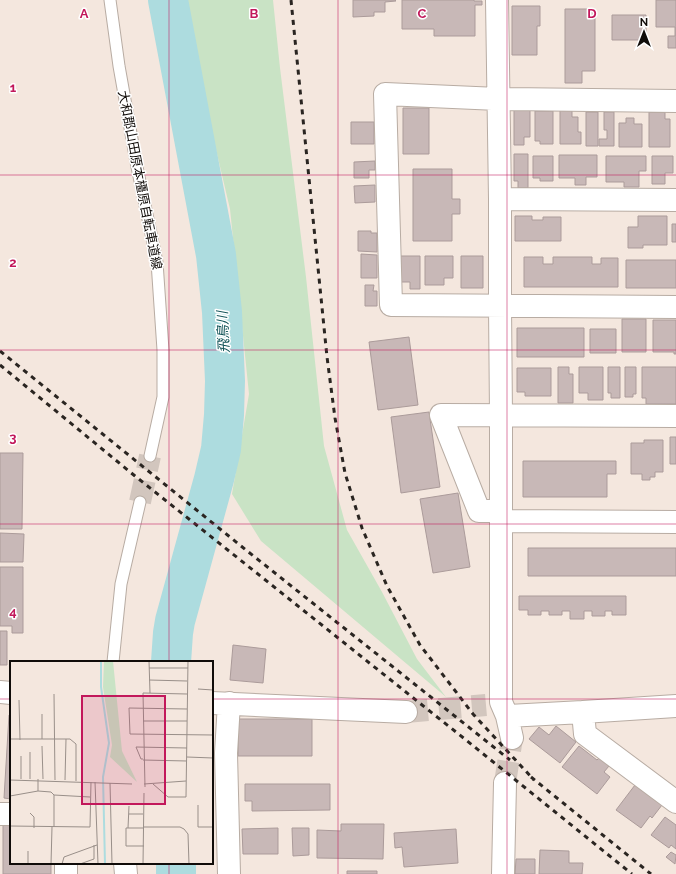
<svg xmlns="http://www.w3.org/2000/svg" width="676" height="874" font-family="Raleway,'Noto Sans JP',sans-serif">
<rect width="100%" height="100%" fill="#f4e7de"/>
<!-- green -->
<path fill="#c9e3c5" d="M 183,0 L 273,0 L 280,68 L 306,277 L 324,446 L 347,530 L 382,592 L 417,659 L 446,697 L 261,541 L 232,494 L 249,394 L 230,209 L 186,22 Z"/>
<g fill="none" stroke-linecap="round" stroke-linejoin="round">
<!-- river -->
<path stroke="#addcdf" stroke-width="40" d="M 168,0 L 216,255 L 222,312 L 225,381 L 224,415 L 221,449 L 214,479 L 175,621 L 173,633 L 171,662
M 176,863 L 176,874"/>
</g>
<!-- building -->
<path fill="#c8b8b7" stroke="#ab9b9a" d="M 353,0 L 395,0 L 396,1 L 385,2 L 385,12 L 374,12 L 374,16 L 353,17 Z
M 402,0 L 474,0 L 474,1 L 482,1 L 482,5 L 475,5 L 475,36 L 434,36 L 434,29 L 402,29 Z
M 656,0 L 676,0 L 676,48 L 668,48 L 668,36 L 675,36 L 675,27 L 656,27 Z
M 512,6 L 540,6 L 540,26 L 537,26 L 537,55 L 512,55 Z
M 565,9 L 595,9 L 595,71 L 582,71 L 582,83 L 565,83 Z
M 612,15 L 646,15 L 646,40 L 612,40 Z
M 403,108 L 429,108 L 429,154 L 403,154 Z
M 514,110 L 530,110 L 530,137 L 524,137 L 524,145 L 514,145 Z
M 560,110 L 572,110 L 572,117 L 578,117 L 578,132 L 581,132 L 581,144 L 560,144 Z
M 535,111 L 553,111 L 553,144 L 540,144 L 540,141 L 535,141 Z
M 586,112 L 598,112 L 598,146 L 586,146 Z
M 604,112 L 614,112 L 614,146 L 599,146 L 599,139 L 607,139 L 607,130 L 604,130 Z
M 649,112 L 665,112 L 665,119 L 670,119 L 670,147 L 649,147 Z
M 626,118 L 634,118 L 634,124 L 642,124 L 642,147 L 619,147 L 619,123 L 626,123 Z
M 351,122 L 374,122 L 374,144 L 351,144 Z
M 514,154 L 528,154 L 528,188 L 518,188 L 518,181 L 514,181 Z
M 559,155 L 597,155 L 597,177 L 586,177 L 586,185 L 575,185 L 575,178 L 559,178 Z
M 533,156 L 553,156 L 553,181 L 540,181 L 540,178 L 533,178 Z
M 606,156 L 646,156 L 646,171 L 639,171 L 639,187 L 624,187 L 624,182 L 606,182 Z
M 652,156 L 673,156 L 673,173 L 665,173 L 665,184 L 652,184 Z
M 375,161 L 375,170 L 369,170 L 369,178 L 354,178 L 354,162 Z
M 413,169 L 452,169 L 452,199 L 460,199 L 460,214 L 452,214 L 452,241 L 413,241 Z
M 375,185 L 375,202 L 355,203 L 354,186 Z
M 515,216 L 532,216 L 532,220 L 543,220 L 543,217 L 561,217 L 561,241 L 515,241 Z
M 638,216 L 667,216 L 667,245 L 643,245 L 643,248 L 628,248 L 628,227 L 638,227 Z
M 672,224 L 676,224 L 676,242 L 672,242 Z
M 358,231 L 371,231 L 371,233 L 377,233 L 377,252 L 358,251 Z
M 361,254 L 377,255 L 377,278 L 361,278 Z
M 399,256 L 420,256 L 420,289 L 410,289 L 410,282 L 399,282 Z
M 425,256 L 453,256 L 453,278 L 444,278 L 444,285 L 425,285 Z
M 461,256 L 483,256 L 483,288 L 461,288 Z
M 524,257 L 543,257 L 543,264 L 553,264 L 553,257 L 592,257 L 592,264 L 601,264 L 601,258 L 618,258 L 618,287 L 524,287 Z
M 626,260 L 676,260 L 676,288 L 626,288 Z
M 365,285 L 374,285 L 373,291 L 377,291 L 377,306 L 365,306 Z
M 622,319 L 646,319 L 646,352 L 622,352 Z
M 653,320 L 676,320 L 676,354 L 674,354 L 674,352 L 653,352 Z
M 517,328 L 584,328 L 584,357 L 517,357 Z
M 590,329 L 616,329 L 616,353 L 590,353 Z
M 409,337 L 418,405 L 378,410 L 369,342 Z
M 558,367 L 569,367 L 569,374 L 573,374 L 573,403 L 558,403 Z
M 579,367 L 603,367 L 603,400 L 588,400 L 588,393 L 579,393 Z
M 608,367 L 620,367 L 620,398 L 611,398 L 611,393 L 608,393 Z
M 625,367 L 636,367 L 636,394 L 633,394 L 633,397 L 625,397 Z
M 642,367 L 676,367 L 676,404 L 646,404 L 646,398 L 642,398 Z
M 517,368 L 551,368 L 551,396 L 525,396 L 525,392 L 517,392 Z
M 429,412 L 440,487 L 401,493 L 391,417 Z
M 670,437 L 676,437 L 676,464 L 670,464 Z
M 644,440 L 663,440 L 663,472 L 655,472 L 655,477 L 650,477 L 650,480 L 642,480 L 642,474 L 631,474 L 631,443 L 644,443 Z
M 0,453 L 23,453 L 22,529 L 0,529 Z
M 523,461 L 616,461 L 616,474 L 607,474 L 607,497 L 523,497 Z
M 458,493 L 470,567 L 433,573 L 420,499 Z
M 0,533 L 24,534 L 23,562 L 0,562 Z
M 528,548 L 676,548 L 676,576 L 528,576 Z
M 0,567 L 23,567 L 23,633 L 12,633 L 12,626 L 0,626 Z
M 519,596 L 626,596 L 626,615 L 612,615 L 612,611 L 605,611 L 605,616 L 592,616 L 592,611 L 584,611 L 584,619 L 570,619 L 570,611 L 562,611 L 562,615 L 549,615 L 549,611 L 541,611 L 541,615 L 528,615 L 528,610 L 519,610 Z
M 0,631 L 7,631 L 7,665 L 0,665 Z
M 233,645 L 266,649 L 263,683 L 230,680 Z
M 9,715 L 11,715 L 11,799 L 4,798 Z
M 238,719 L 312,719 L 312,756 L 238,756 Z
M 556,726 L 576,742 L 560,763 L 529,739 L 539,727 L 549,735 Z
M 579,746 L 597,760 L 599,758 L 609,766 L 604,772 L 610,777 L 597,794 L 562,767 Z
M 245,784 L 330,784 L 330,810 L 252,811 L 252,801 L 245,801 Z
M 635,785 L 662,805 L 652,818 L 650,816 L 641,828 L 616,810 Z
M 665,817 L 676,825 L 676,849 L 671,845 L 669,848 L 651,835 Z
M 341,824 L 384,824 L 383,859 L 317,858 L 317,830 L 341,831 Z
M 3,825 L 11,825 L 11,863 L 51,863 L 51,874 L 3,874 Z
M 278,828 L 278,854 L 243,854 L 242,829 Z
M 292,828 L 309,828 L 309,855 L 293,856 Z
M 456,829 L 458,863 L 404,867 L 402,847 L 395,848 L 394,833 Z
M 540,850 L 569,851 L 569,863 L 583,863 L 582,874 L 539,874 Z
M 671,852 L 676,855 L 675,864 L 666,857 Z
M 516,859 L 535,859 L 535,874 L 515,874 Z
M 347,871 L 377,871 L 377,874 L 347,874 Z"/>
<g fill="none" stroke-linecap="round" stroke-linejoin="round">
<!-- minor-tunnel -->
<path stroke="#d2c6be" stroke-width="22" stroke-dasharray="22 11" stroke-linecap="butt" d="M 140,502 L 150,456
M 406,712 L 486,705
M 505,783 L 512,738"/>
<defs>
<path id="service" d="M 110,0 L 119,66 L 137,167 L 157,262 L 163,350 L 163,397 L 150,456
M 113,662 L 121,584 L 140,502"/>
<path id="minor" d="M 497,0 L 500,199 L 500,306 L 501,415 L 501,702 L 507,716 L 512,738
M 676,101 L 498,99 L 385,94 L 391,305 L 676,307
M 500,199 L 676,200
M 501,511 L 479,511 L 441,415 L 676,416
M 501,521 L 676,522
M 0,692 L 11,693
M 212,703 L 406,712
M 229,703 L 226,753 L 229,874
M 583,712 L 585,734 L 676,802
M 507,716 L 583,712 L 676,706
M 0,814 L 11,814
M 125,863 L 126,874
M 66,874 L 66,863
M 503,874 L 505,783"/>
</defs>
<!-- service casing -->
<use href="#service" stroke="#b8aca3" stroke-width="13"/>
<!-- minor casing -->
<use href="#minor" stroke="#b8aca3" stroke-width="24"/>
<!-- service -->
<use href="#service" stroke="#fff" stroke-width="11"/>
<!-- minor -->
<use href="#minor" stroke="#fff" stroke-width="22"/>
<!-- rail -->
<path stroke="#2a2521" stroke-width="3" stroke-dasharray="5 5" stroke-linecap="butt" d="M 291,0 L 327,357 L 335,418 L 345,473 L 362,528 L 387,586 L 420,645 L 473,714 L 534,780
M 0,351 L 246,550 L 510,760
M 0,365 L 135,476 L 466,740 L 632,874
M 531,777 L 651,874"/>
</g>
<!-- grid -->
<path fill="none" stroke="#c2185b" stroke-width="1" stroke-opacity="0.55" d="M 169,0 L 169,662M 338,0 L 338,874M 507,0 L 507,874M 0,175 L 676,175M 0,350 L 676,350M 0,524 L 676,524M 0,699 L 11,699M 212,699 L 676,699M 169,863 L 169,874"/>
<g text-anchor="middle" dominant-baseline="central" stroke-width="3" stroke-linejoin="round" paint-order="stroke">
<!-- street labels -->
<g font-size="13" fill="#100c09" stroke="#fff">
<text transform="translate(140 180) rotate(79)">大和郡山田原本橿原自転車道線</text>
</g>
<!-- water labels -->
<g font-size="14" font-style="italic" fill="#0f5256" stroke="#fff">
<text transform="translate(223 332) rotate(-93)">飛鳥川</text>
</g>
</g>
<!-- overview -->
<g transform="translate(10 661)">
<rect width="203" height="203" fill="#f4e7de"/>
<path d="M 94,0 L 103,0 L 112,90 L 127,121 L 100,96 L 102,84 L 93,26 Z" fill="#c9e3c5"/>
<path fill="none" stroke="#addcdf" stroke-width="2" d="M 91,0 L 91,26 L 99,82 L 93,116 L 95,203"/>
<path fill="none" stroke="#998f89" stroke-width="1" d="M 139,0 L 140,32M 139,7 L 178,7M 139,19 L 177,20M 188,28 L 203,29M 44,33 L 45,119M 9,39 L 10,79M 177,48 L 119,47 L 120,73 L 203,74M 32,53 L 32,78M 133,60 L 177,60M 0,78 L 60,78 L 66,83 L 66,120M 32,85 L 33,118M 20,91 L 20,118M 11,95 L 11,118M 177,96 L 203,97M 133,98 L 131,98 L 126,86 L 177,87M 133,99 L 177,100M 28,118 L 28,130 L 41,131 L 44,134 L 44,166M 0,119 L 122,123M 55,119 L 56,78M 85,121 L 88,203M 203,121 L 203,138M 100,122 L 102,203M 134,123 L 176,120M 143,123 L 158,136 L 176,136 L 178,0M 135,126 L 133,32 L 177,33M 44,134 L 80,136M 0,135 L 28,130M 188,144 L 188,166 L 203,166M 20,152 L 24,156 L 24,167M 119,153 L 133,153M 0,165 L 80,166 L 81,121M 134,166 L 170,166 L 174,168 L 178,173 L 179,203M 118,167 L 119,145M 134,167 L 116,167 L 116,185 L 134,185M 18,190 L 18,203M 41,203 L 42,166M 52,203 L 54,196 L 87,184M 70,203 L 84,198 L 84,184M 133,203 L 134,132"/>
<path fill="#c2185b" fill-opacity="0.15" stroke="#c2185b" stroke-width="2" d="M 72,35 L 155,35 L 155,143 L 72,143 Z"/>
<rect width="203" height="203" fill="none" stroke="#100c09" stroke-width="2"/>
</g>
<g font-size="13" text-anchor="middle" font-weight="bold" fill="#c2185b" stroke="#fff" stroke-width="3" stroke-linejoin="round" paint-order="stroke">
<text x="84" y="18">A</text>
<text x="254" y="18">B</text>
<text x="422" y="18">C</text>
<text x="592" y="18">D</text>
<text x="13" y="92">1</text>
<text x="13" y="267">2</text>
<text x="13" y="442">3</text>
<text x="13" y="616">4</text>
</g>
<!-- north arrow -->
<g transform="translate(644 32)" stroke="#ffffff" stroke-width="3" paint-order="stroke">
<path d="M0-3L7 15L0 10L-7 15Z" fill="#100c09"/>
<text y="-6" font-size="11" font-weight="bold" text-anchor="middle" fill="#100c09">N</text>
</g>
</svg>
